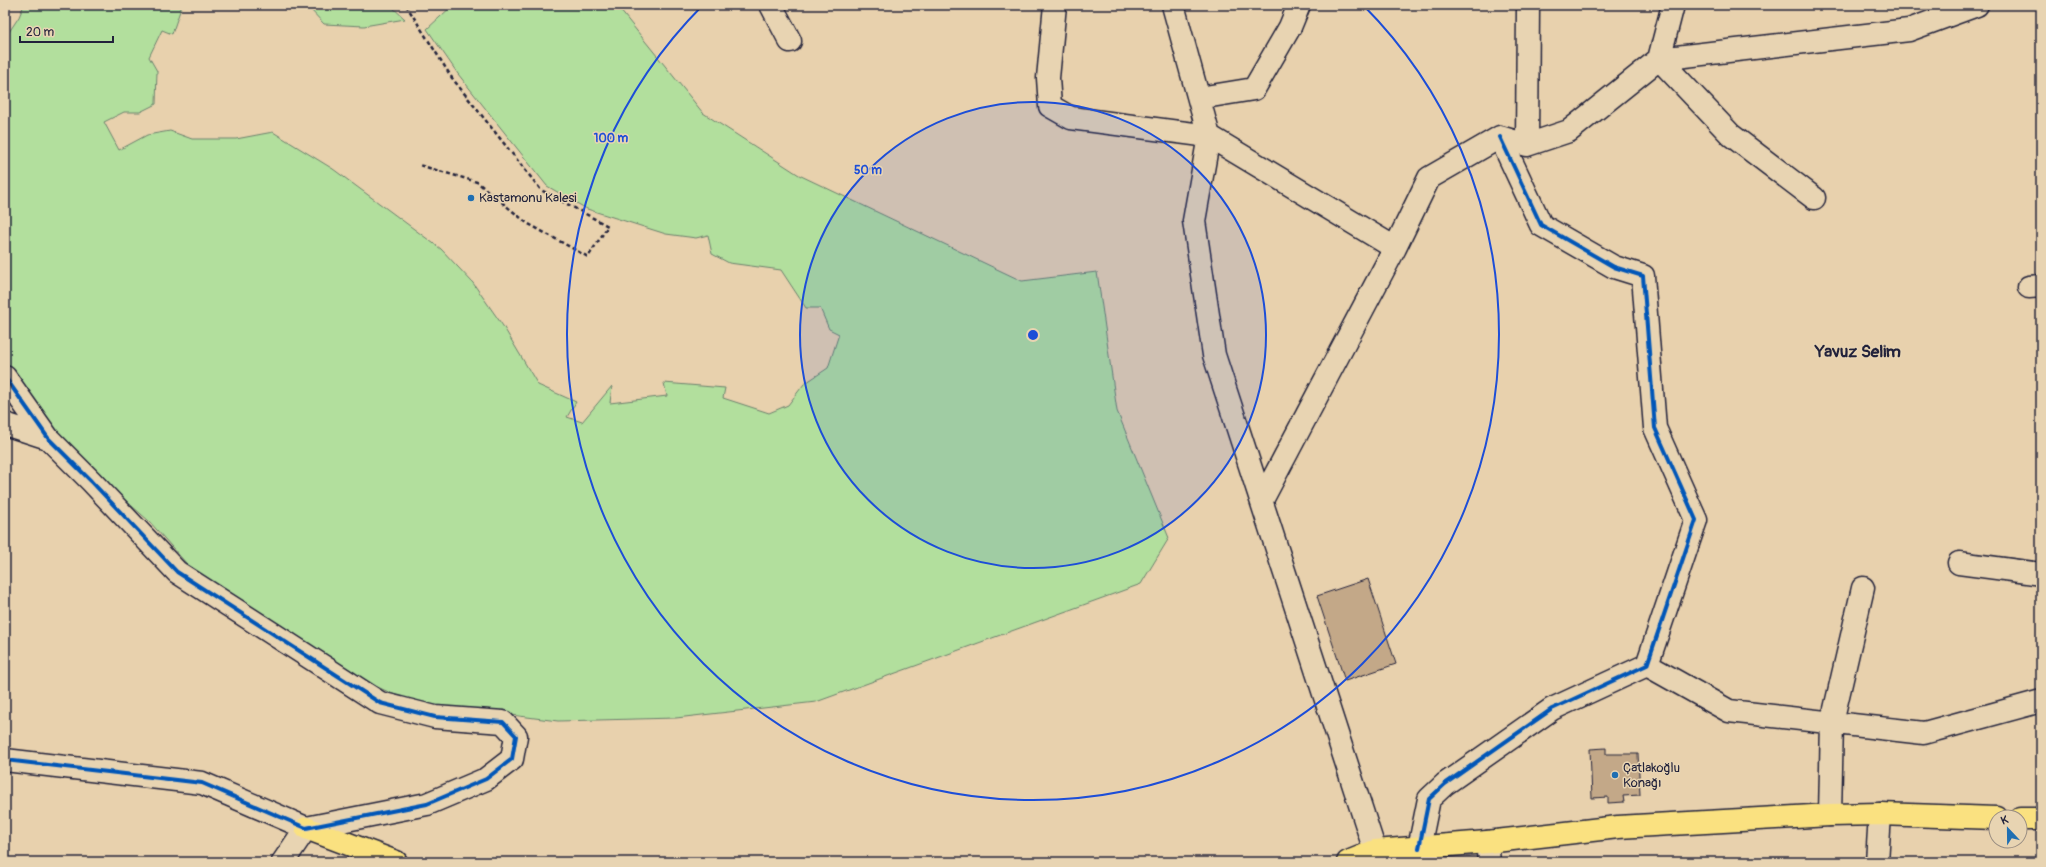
<svg xmlns="http://www.w3.org/2000/svg" width="2046" height="867" font-family="Pangolin,sans-serif">
<rect width="100%" height="100%" fill="#e8d1ad"/>
<filter id="ink" filterUnits="userSpaceOnUse"><feTurbulence type="fractalNoise" baseFrequency=".025" numOctaves="2"/><feDisplacementMap in="SourceGraphic" scale="8" xChannelSelector="R" yChannelSelector="G"/><feConvolveMatrix kernelMatrix="1 2 1 2 8 2 1 2 1" color-interpolation-filters="sRGB"/></filter>
<g filter="url(#ink)">
<!-- green -->
<path fill="#b2df9d" stroke="#6a806c" d="M 24,5 L 182,5 L 172,34 L 162,30 L 149,57 L 157,71 L 156,104 L 140,112 L 124,112 L 104,122 L 119,150 L 147,135 L 170,131 L 192,139 L 236,139 L 273,132 L 333,169 L 441,249 L 473,283 L 503,326 L 538,385 L 576,402 L 567,417 L 582,422 L 612,386 L 610,403 L 667,396 L 664,383 L 725,388 L 723,398 L 769,413 L 788,405 L 804,384 L 828,368 L 839,334 L 829,329 L 820,308 L 806,308 L 781,270 L 729,263 L 712,254 L 708,235 L 696,238 L 666,234 L 587,209 L 547,186 L 458,74 L 427,29 L 453,5 L 616,5 L 703,113 L 799,175 L 1022,281 L 1097,272 L 1117,411 L 1169,538 L 1141,584 L 816,702 L 676,718 L 558,721 L 411,702 L 286,646 L 216,597 L 149,521 L 76,457 L 19,390 L 5,365 L 5,38 L 19,17 Z
M 276,5 L 390,5 L 405,19 L 364,26 L 324,24 L 310,9 Z"/>
<!-- building -->
<path fill="#c3a888" stroke="#22223b" d="M 1368,579 L 1396,664 L 1345,681 L 1317,596 Z
M 1606,748 L 1606,754 L 1638,754 L 1640,795 L 1623,796 L 1624,802 L 1608,803 L 1608,797 L 1592,798 L 1590,749 Z"/>
<g fill="none" stroke-linecap="round" stroke-linejoin="round">
<defs>
<path id="minor" d="M 771,5 L 790,41
M 1055,5 L 1048,78 L 1050,106 L 1071,118 L 1209,136 L 1395,248
M 1173,5 L 1209,136 L 1194,221 L 1214,355 L 1375,851
M 1199,98 L 1254,89 L 1290,27 L 1299,5
M 1527,145 L 1528,5
M 1814,198 L 1731,135 L 1659,59 L 1909,30 L 1977,5
M 2029,287 L 2041,286
M 5,377 L 48,438 L 91,481 L 177,572 L 380,703 L 435,717 L 503,722 L 516,736 L 512,759 L 486,779 L 427,804 L 306,828 L 202,783 L 5,760
M 5,424 L 48,438
M 1262,500 L 1395,248 L 1429,178 L 1500,137 L 1527,145 L 1569,131 L 1659,59 L 1673,5
M 1959,563 L 2041,574
M 1647,665 L 1729,711 L 1924,733 L 2041,701
M 1830,815 L 1832,722 L 1863,588
M 1487,842 L 1489,862
M 1419,848 L 1429,799 L 1445,784 L 1552,709 L 1647,665 L 1696,520 L 1655,428 L 1643,276 L 1614,267 L 1541,225 L 1500,137
M 283,862 L 306,828
M 1877,862 L 1880,814"/>
<path id="major" d="M 2020,819 L 2041,819
M 306,828 L 396,862
M 1348,862 L 1375,851 L 1487,842 L 1618,827 L 1830,815 L 1880,814 L 1996,818"/>
</defs>
<!-- minor casing -->
<use href="#minor" stroke="#22223b" stroke-width="25"/>
<!-- major casing -->
<use href="#major" stroke="#22223b" stroke-width="25"/>
<!-- path -->
<path stroke="#22223b" stroke-width="2.5" stroke-dasharray="4 3" stroke-linecap="butt" d="M 406,5 L 452,78 L 541,190 L 608,226 L 588,257 L 527,223 L 477,182 L 419,165"/>
<!-- minor -->
<use href="#minor" stroke="#e8d4b2" stroke-width="22"/>
<!-- major -->
<use href="#major" stroke="#fae180" stroke-width="22"/>
<defs>
<path id="cycleway" d="M 5,377 L 48,438 L 91,481 L 177,572 L 380,703 L 435,717 L 503,722 L 516,736 L 512,759 L 486,779 L 427,804 L 306,828 L 202,783 L 5,760
M 1419,848 L 1429,799 L 1445,784 L 1552,709 L 1647,665 L 1696,520 L 1655,428 L 1643,276 L 1614,267 L 1541,225 L 1500,137"/>
</defs>
<!-- cycleway casing -->
<use href="#cycleway" stroke="#e8d4b2" stroke-width="6"/>
<!-- cycleway -->
<use href="#cycleway" stroke="#0057b8" stroke-width="4"/>
</g>
</g>
<!-- distance rings -->
<circle cx="1033" cy="335" r="233" fill="#1d4ed8" fill-opacity=".12"/>
<g fill="none" stroke="#1d4ed8" stroke-width="2">
<circle cx="1033" cy="335" r="233"/>
<path d="M1363 5A466 466 0 1 1 703 5"/>
</g>
<!-- markers -->
<g fill="#1f6fb2" stroke="#e8d4b2" stroke-width="1.5">
<circle cx="471" cy="198" r="4"/>
<circle cx="1615" cy="775" r="4"/>
</g>
<g text-anchor="middle" dominant-baseline="central" stroke-width="3" stroke-linejoin="round" paint-order="stroke">
<!-- poi labels -->
<g font-size="13" fill="#22223b" stroke="#e8d4b2" text-anchor="start">
<text x="479" y="198">Kastamonu Kalesi</text>
<text x="1623" y="768">Çatlakoğlu<tspan x="1623" dy="15">Konağı</tspan></text>
</g>
<!-- district labels -->
<g font-size="17" font-weight="bold" fill="#22223b" stroke="#e8d4b2">
<text x="1858" y="351">Yavuz Selim</text>
</g>
</g>
<circle cx="1033" cy="335" r="6" fill="#1d4ed8" stroke="#e8d4b2" stroke-width="2"/>
<g font-size="12" text-anchor="middle" font-weight="bold" fill="#1d4ed8" stroke="#e8d4b2" stroke-width="3" stroke-linejoin="round" paint-order="stroke">
<text x="611" y="142">100 m</text>
<text x="868" y="174">50 m</text>
</g>
<!-- margin -->
<rect width="2046" height="867" fill="none" stroke="#e8d4b2" stroke-width="20"/>
<rect x="10" y="10" width="2026" height="847" fill="none" stroke="#22223b" stroke-width="1.5" filter="url(#ink)"/>
<!-- north arrow -->
<g transform="translate(2008 829) rotate(338)"><circle r="19" fill="#e8d4b2" stroke="#998d82"/>
<path d="M0-3L7 15L0 10L-7 15Z" fill="#1f6fb2"/>
<text y="-6" font-size="11" font-weight="bold" text-anchor="middle" fill="#22223b">K</text>
</g>
<!-- scale -->
<path d="M20 36v6h93v-6" fill="none" stroke="#22223b" stroke-width="2"/>
<text x="26" y="36" font-size="12" fill="#22223b" stroke="#e8d4b2" stroke-width="3" paint-order="stroke">20 m</text>
</svg>
